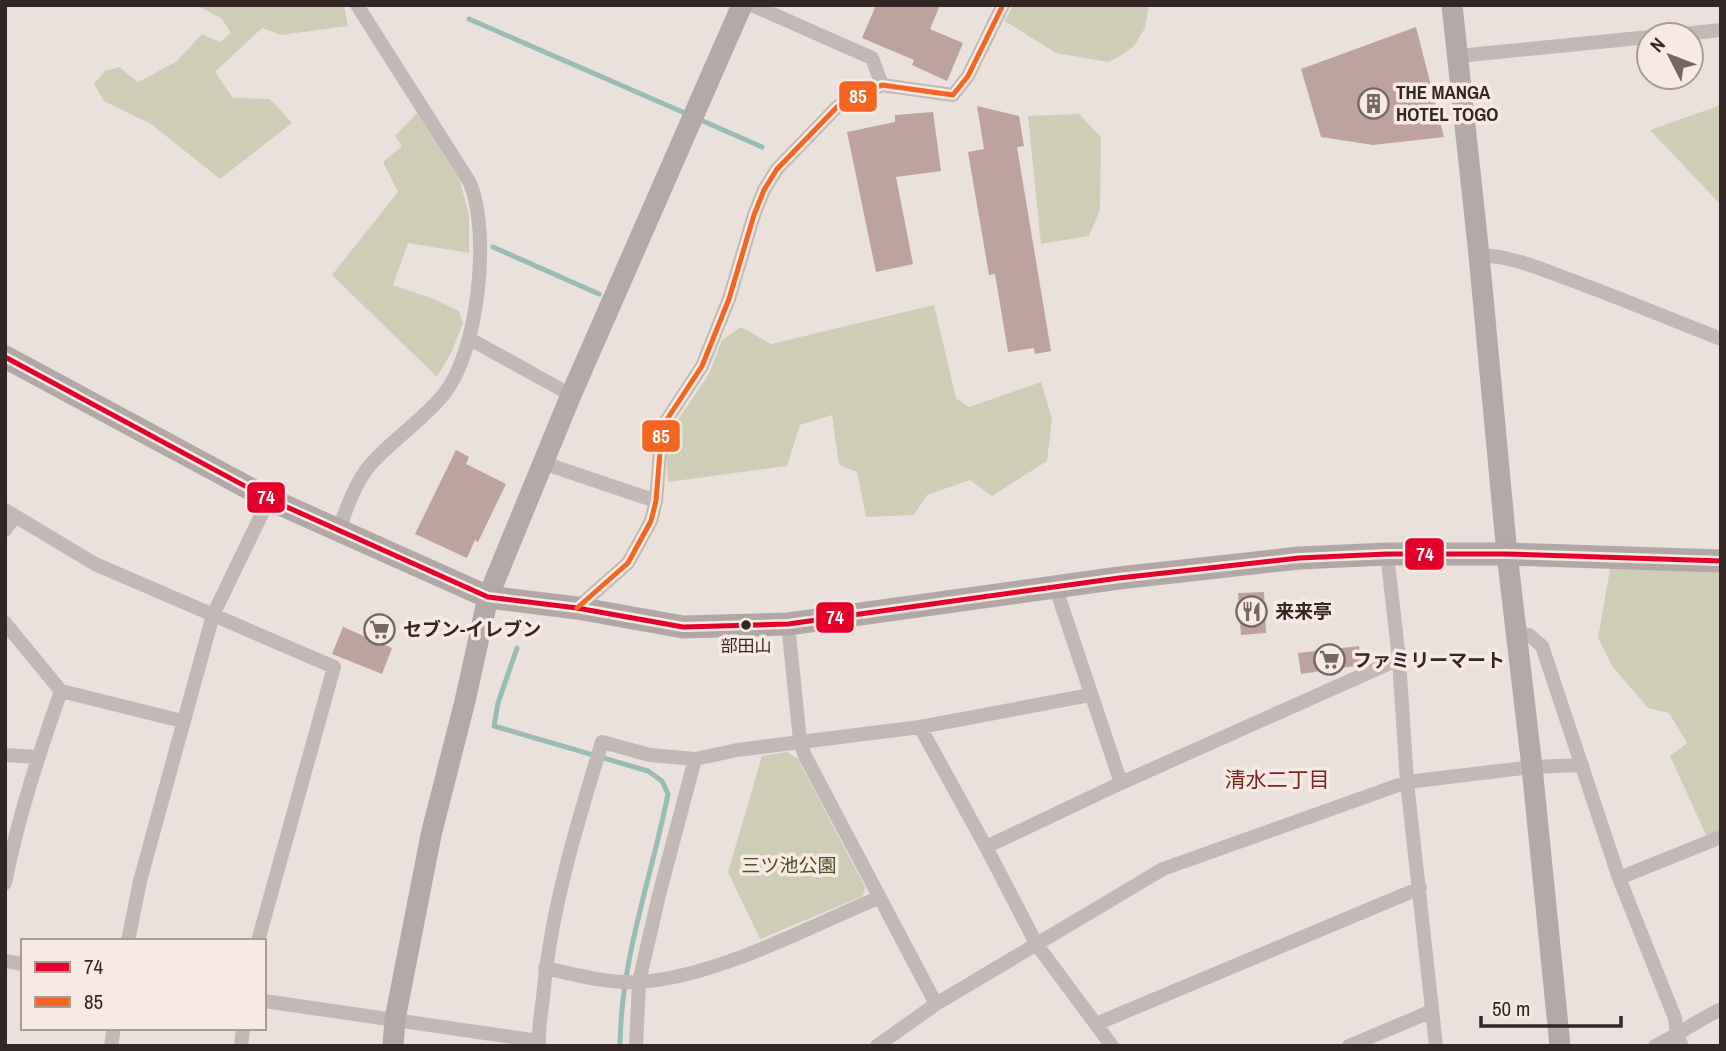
<svg xmlns="http://www.w3.org/2000/svg" width="1726" height="1051" font-family="'Archivo Narrow','Noto Sans JP',sans-serif">
<rect width="100%" height="100%" fill="#eae1dd"/>
<!-- green -->
<path fill="#ceceb7" d="M 196,5 L 344,5 L 348,26 L 281,35 L 262,28 L 215,72 L 233,98 L 270,99 L 292,123 L 220,179 L 151,124 L 104,101 L 94,84 L 105,71 L 119,67 L 138,82 L 176,62 L 202,34 L 220,42 L 231,33 L 222,19 Z
M 1013,5 L 1149,5 L 1145,28 L 1134,46 L 1120,56 L 1108,62 L 1056,53 L 1005,21 Z
M 1721,105 L 1721,205 L 1650,130 Z
M 417,113 L 460,181 L 469,215 L 469,253 L 408,243 L 393,285 L 431,298 L 459,311 L 463,323 L 452,351 L 437,377 L 332,275 L 398,192 L 383,162 L 402,146 L 395,136 Z
M 1079,114 L 1101,137 L 1100,210 L 1089,236 L 1041,244 L 1028,116 Z
M 934,305 L 956,398 L 969,407 L 1041,382 L 1052,419 L 1047,461 L 992,496 L 970,480 L 927,495 L 914,515 L 866,517 L 857,472 L 839,465 L 832,415 L 800,425 L 787,466 L 668,482 L 666,452 L 671,430 L 709,374 L 722,340 L 741,327 L 771,344 Z
M 1611,563 L 1721,566 L 1721,831 L 1706,835 L 1670,756 L 1687,743 L 1669,713 L 1648,708 L 1612,666 L 1598,638 Z
M 787,752 L 798,759 L 865,887 L 863,896 L 760,939 L 728,872 L 762,756 Z"/>
<g fill="none" stroke-linecap="round" stroke-linejoin="round">
<!-- stream -->
<path stroke="#9abcb5" stroke-width="5" d="M 469,19 L 687,114
M 696,118 L 762,147
M 493,247 L 599,294
M 517,648 L 498,703 L 494,726 L 648,771 L 662,781 L 668,794 C 651,880 621,957 620,1046"/>
</g>
<!-- building -->
<path fill="#bda29e" d="M 876,5 L 940,5 L 930,29 L 963,43 L 947,81 L 912,65 L 914,60 L 862,38 Z
M 1416,27 L 1444,137 L 1373,145 L 1321,137 L 1301,69 Z
M 977,106 L 1019,116 L 1024,146 L 1017,147 L 1051,351 L 1035,354 L 1034,348 L 1008,352 L 995,274 L 989,275 L 968,152 L 984,149 Z
M 933,112 L 941,171 L 896,177 L 913,264 L 876,272 L 847,132 L 895,122 L 895,115 Z
M 456,450 L 469,457 L 466,464 L 506,484 L 478,542 L 475,540 L 467,558 L 415,534 Z
M 1264,592 L 1266,633 L 1241,635 L 1238,593 Z
M 343,627 L 392,648 L 382,674 L 332,654 Z
M 1359,646 L 1362,665 L 1301,674 L 1298,653 Z"/>
<g fill="none" stroke-linecap="round" stroke-linejoin="round">
<!-- street -->
<path stroke="#c2b9b6" stroke-width="14" d="M 752,5 L 872,58 L 882,85
M 1674,35 L 1721,30
M 1458,56 L 1649,37
M 1479,255 C 1511,256 1539,268 1568,279 C 1620,298 1670,319 1721,339
M 470,339 L 571,395
M 543,463 L 656,501
M 5,510 L 95,564 L 334,667 L 258,941
M 5,530 L 15,516
M 338,532 C 346,510 355,483 370,465 C 393,439 422,421 444,394 C 478,352 491,234 470,183 L 357,5
M 1387,554 L 1399,659 L 1407,782 L 1436,1046
M 1055,586 L 1121,783
M 577,608 L 628,563 L 651,521 L 656,501 L 662,427 L 702,366 L 729,299 L 754,215 L 764,190 L 777,169 L 838,106 L 882,85 L 953,95 L 968,76 L 1003,5
M 5,623 L 61,691 L 182,721
M 788,624 L 800,741 L 805,756 L 936,1004
M 1516,633 L 1529,635 L 1542,646 L 1619,878 L 1675,1018 L 1677,1035 L 1682,1046
M 920,727 L 986,847 L 1037,945 L 1112,1046
M 5,755 L 37,757
M 986,847 L 1121,783 L 1399,659
M 1619,878 L 1721,837
M 5,883 C 18,817 39,754 61,691
M 128,941 L 140,881 L 213,615 L 269,499
M 5,961 L 23,964
M 545,968 C 576,975 609,984 641,982 C 718,976 807,928 878,898
M 264,1001 L 539,1041
M 1096,1024 L 1420,888
M 111,1046 L 114,1028
M 241,1046 L 243,1028
M 539,1046 C 538,1030 541,1013 543,998 C 550,912 577,824 602,742 L 650,755 L 695,759 L 737,750 L 920,727 L 1090,695
M 636,1046 L 639,982 L 659,895 L 695,759
M 877,1046 L 936,1004 L 1163,869 L 1407,782 L 1532,767 L 1582,765
M 1349,1046 L 1432,1011
M 1655,1046 C 1678,1035 1698,1020 1721,1009"/>
<!-- secondary -->
<path stroke="#b3aaa7" stroke-width="21" d="M 1452,5 L 1479,255 L 1507,554 L 1532,767 L 1560,1046
M 393,1046 L 395,1019 L 431,835 L 465,701 L 488,597 L 571,395 L 742,5"/>
<!-- primary -->
<path stroke="#b1a8a5" stroke-width="23" d="M 5,357 L 269,499 L 488,597 L 577,608 L 683,627 L 788,624 L 1119,578 L 1299,558 L 1387,554 L 1507,554 L 1721,561"/>
<defs>
<path id="bus-1" d="M 5,357 L 269,499 L 488,597 L 577,608 L 683,627 L 788,624 L 1119,578 L 1299,558 L 1387,554 L 1507,554 L 1721,561"/>
<path id="bus-2" d="M 577,608 L 628,563 L 651,521 L 656,501 L 662,427 L 702,366 L 729,299 L 754,215 L 764,190 L 777,169 L 838,106 L 882,85 L 953,95 L 968,76 L 1003,5"/>
</defs>
<!-- bus-1 casing -->
<use href="#bus-1" stroke="#f8eae3" stroke-width="10"/>
<!-- bus-2 casing -->
<use href="#bus-2" stroke="#f8eae3" stroke-width="10"/>
<!-- bus-1 -->
<use href="#bus-1" stroke="#e4002b" stroke-width="5"/>
<!-- bus-2 -->
<use href="#bus-2" stroke="#f26522" stroke-width="5"/>
</g>
<!-- icons -->
<defs>
<symbol id="building-ring" viewBox="-11 -11 22 22"><circle r="9.5" fill="#f8eae3" stroke="#736865" stroke-width="1.5"/><path d="M-4-6H4V6H1V3H-1V6H-4ZM-2.5-4.3h1.7v1.8h-1.7ZM.8-4.3h1.7v1.8H.8ZM-2.5-1h1.7V.8h-1.7ZM.8-1h1.7V.8H.8Z" fill="#736865"/></symbol>
<symbol id="restaurant-ring" viewBox="-11 -11 22 22"><circle r="9.5" fill="#f8eae3" stroke="#736865" stroke-width="1.5"/><path d="M-5-6h1v4h1v-4h1v4h1v-4h1v5L-1.5 .5V6h-2V.5L-5-1ZM5-6V6H3V1.5H1.5Q1.5-4 5-6Z" fill="#736865"/></symbol>
<symbol id="supermarket-ring" viewBox="-11 -11 22 22"><circle r="9.5" fill="#f8eae3" stroke="#736865" stroke-width="1.5"/><path d="M-6-5.5h2.5l.6 2H6L4.5 2H-2.5L-4.4-4H-6ZM-1.5 3.2a1.3 1.3 0 1 0 .1 0ZM3 3.2a1.3 1.3 0 1 0 .1 0Z" fill="#736865"/></symbol>
</defs>
<g fill-rule="evenodd">
<use href="#building-ring" x="1356" y="86" width="35" height="35"/>
<use href="#restaurant-ring" x="1234" y="594" width="35" height="35"/>
<use href="#supermarket-ring" x="362" y="612" width="35" height="35"/>
<use href="#supermarket-ring" x="1312" y="642" width="35" height="35"/>
</g>
<!-- markers -->
<circle fill="#332725" stroke="#f8eae3" stroke-width="2.5" cx="746" cy="625" r="6"/>
<g text-anchor="middle" dominant-baseline="central" stroke-width="7" stroke-linejoin="round" paint-order="stroke">
<!-- bus labels -->
<g font-size="17" fill="#332725" stroke="#f8eae3">
<text x="746" y="645">部田山</text>
</g>
<!-- poi labels -->
<g font-size="19" font-weight="bold" fill="#332725" stroke="#f8eae3" text-anchor="start">
<text x="1396" y="92">THE MANGA<tspan x="1396" dy="22">HOTEL TOGO</tspan></text>
<text x="1275" y="611">来来亭</text>
<text x="403" y="629">セブン-イレブン</text>
<text x="1353" y="660">ファミリーマート</text>
</g>
<!-- park labels -->
<g font-size="19" fill="#49502a" stroke="#f8eae3">
<text x="789" y="865">三ツ池公園</text>
</g>
<!-- neighbourhood labels -->
<g font-size="21" fill="#7f2520" stroke="#f8eae3">
<text x="1277" y="779">清水二丁目</text>
</g>
</g>
<g stroke="#f8eae3" stroke-width="2.5">
<rect x="838" y="80" width="40" height="33" rx="7" fill="#f26522"/>
<rect x="641" y="419" width="40" height="34" rx="7" fill="#f26522"/>
<rect x="246" y="481" width="40" height="33" rx="7" fill="#e4002b"/>
<rect x="1404" y="537" width="41" height="34" rx="7" fill="#e4002b"/>
<rect x="815" y="601" width="40" height="33" rx="7" fill="#e4002b"/>
</g>
<g font-size="19" text-anchor="middle" font-weight="bold" fill="#fff">
<text x="858" y="103">85</text>
<text x="661" y="443">85</text>
<text x="266" y="504">74</text>
<text x="1425" y="561">74</text>
<text x="835" y="624">74</text>
</g>
<!-- border -->
<rect width="1726" height="1051" fill="none" stroke="#332725" stroke-width="14"/>
<!-- legend -->
<rect x="21" y="939" width="245" height="91" fill="#f8eae3" stroke="#a99c97" stroke-width="2"/>
<rect x="35" y="962" width="35" height="10" fill="#e4002b" stroke="#a99c97" stroke-width="2"/>
<text x="84" y="974" font-size="21" fill="#332725">74</text>
<rect x="35" y="997" width="35" height="10" fill="#f26522" stroke="#a99c97" stroke-width="2"/>
<text x="84" y="1009" font-size="21" fill="#332725">85</text>
<!-- north arrow -->
<g transform="translate(1670 56) rotate(312)"><circle r="33" fill="#f8eae3" stroke="#a99c97" stroke-width="2"/>
<path d="M0-5L12 26L0 18L-12 26Z" fill="#736865"/>
<text y="-10" font-size="19" font-weight="bold" text-anchor="middle" fill="#332725">N</text>
</g>
<!-- scale -->
<path d="M1481 1016v10h140v-10" fill="none" stroke="#332725" stroke-width="3.5"/>
<text x="1492" y="1016" font-size="21" fill="#332725" stroke="#f8eae3" stroke-width="5" paint-order="stroke">50 m</text>
</svg>
